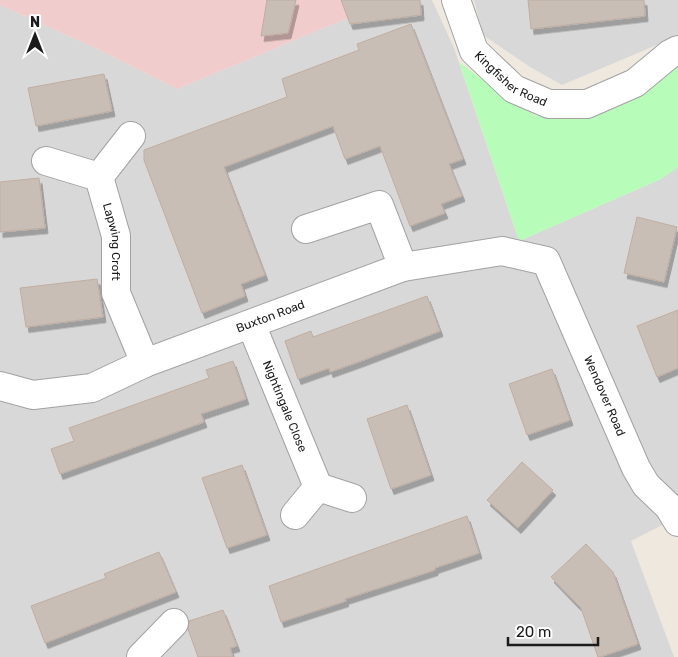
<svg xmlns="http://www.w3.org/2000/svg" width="678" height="657" font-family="Rubik,sans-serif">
<defs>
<filter id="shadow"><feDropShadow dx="3" dy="5.5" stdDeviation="0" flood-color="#0004"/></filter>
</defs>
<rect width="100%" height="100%" fill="#eee8df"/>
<!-- residential -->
<path fill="#d9d8d8" d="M 391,0 L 432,0 L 454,48 L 519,241 L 661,179 L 678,167 L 678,517 L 631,541 L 674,657 L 0,657 L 0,5 L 91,46 L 177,89 Z
M 474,0 L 678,0 L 678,36 L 562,85 L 530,67 L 483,35 Z"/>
<!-- commercial -->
<path fill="#f1cccd" d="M 0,0 L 391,0 L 177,89 L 91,46 L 0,5 Z"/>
<!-- park -->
<path fill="#b7fdb9" d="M 459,62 L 509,100 L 536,116 L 584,116 L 678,65 L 678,167 L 661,179 L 519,241 Z"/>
<!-- building -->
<path fill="#c9beb5" stroke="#c0ada1" filter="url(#shadow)" d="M 267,0 L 296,0 L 288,33 L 261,36 Z
M 341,0 L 420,0 L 421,15 L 350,24 Z
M 528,0 L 644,0 L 645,16 L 531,29 Z
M 411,24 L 463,159 L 449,164 L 462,196 L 441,204 L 445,213 L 410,226 L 380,146 L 345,159 L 333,126 L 224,167 L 265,275 L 241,284 L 245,296 L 202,313 L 144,160 L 144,150 L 287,97 L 282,79 L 359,50 L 357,44 Z
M 104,74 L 112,111 L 36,126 L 28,88 Z
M 39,178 L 45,228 L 0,232 L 0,182 Z
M 637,217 L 677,227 L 664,282 L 624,273 Z
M 97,279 L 103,317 L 26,327 L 20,288 Z
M 427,296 L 440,331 L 361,361 L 330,372 L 329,368 L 298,379 L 285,341 L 311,331 L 313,337 Z
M 678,310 L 678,368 L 657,377 L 637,326 Z
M 233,361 L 246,399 L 201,414 L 204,422 L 60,474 L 51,449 L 74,441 L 69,428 L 209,378 L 206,370 Z
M 552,369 L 570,420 L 527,435 L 509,384 Z
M 407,405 L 431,475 L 391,489 L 367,419 Z
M 522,462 L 553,490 L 518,528 L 487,500 Z
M 242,465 L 267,535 L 227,548 L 202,478 Z
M 467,516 L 479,553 L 435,568 L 435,570 L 345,599 L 346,601 L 281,622 L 269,586 Z
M 586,544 L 613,572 L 638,644 L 600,657 L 598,657 L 581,608 L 551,577 Z
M 159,552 L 176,592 L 45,643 L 31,606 L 106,578 L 104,574 Z
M 223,610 L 237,646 L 230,648 L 233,657 L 198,657 L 188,629 L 189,621 Z"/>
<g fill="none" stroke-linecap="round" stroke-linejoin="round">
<defs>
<g id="minor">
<path id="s1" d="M 456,0 L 474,51 L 514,89 L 549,104 L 587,104 L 635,83 L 670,54 L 678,50"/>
<path id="s2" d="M 46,161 L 99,177 L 116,236 L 116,293 L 145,363"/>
<path d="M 99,177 L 131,136"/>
<path d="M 306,229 L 379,205 L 403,267"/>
<path id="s3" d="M 251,324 L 318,487 L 352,498"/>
<path id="s4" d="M 0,386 L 33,395 L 92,388 L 145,363 L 403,267 L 502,251 L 546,261 L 636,468 L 646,485 L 669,507 L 678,522"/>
<path d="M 295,515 L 318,487"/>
<path d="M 141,657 L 174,623"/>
</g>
</defs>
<!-- minor casing -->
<use href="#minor" stroke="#a2a2a2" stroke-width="30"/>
<!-- minor -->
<use href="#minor" stroke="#fff" stroke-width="28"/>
</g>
<g text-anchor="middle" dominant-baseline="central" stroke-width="5" stroke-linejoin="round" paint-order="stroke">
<!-- street labels -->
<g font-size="12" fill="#1b1b1b" stroke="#fff">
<text stroke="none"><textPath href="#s1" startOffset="101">Kingfisher Road</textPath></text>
<text stroke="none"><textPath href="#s2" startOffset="122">Lapwing Croft</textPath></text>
<text stroke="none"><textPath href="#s4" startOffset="286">Buxton Road</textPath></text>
<text stroke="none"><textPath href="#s4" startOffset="720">Wendover Road</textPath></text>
<text stroke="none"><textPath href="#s3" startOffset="89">Nightingale Close</textPath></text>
</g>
</g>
<!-- north arrow -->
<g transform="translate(35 35)" stroke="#ffffff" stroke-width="4" paint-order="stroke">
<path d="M0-4L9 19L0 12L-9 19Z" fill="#1b1b1b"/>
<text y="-8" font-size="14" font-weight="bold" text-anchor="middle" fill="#1b1b1b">N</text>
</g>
<!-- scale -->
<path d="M508 637v8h90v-8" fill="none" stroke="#1b1b1b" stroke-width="2.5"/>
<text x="516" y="637" font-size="15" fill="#1b1b1b" stroke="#ffffff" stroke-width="4" paint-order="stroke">20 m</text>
</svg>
